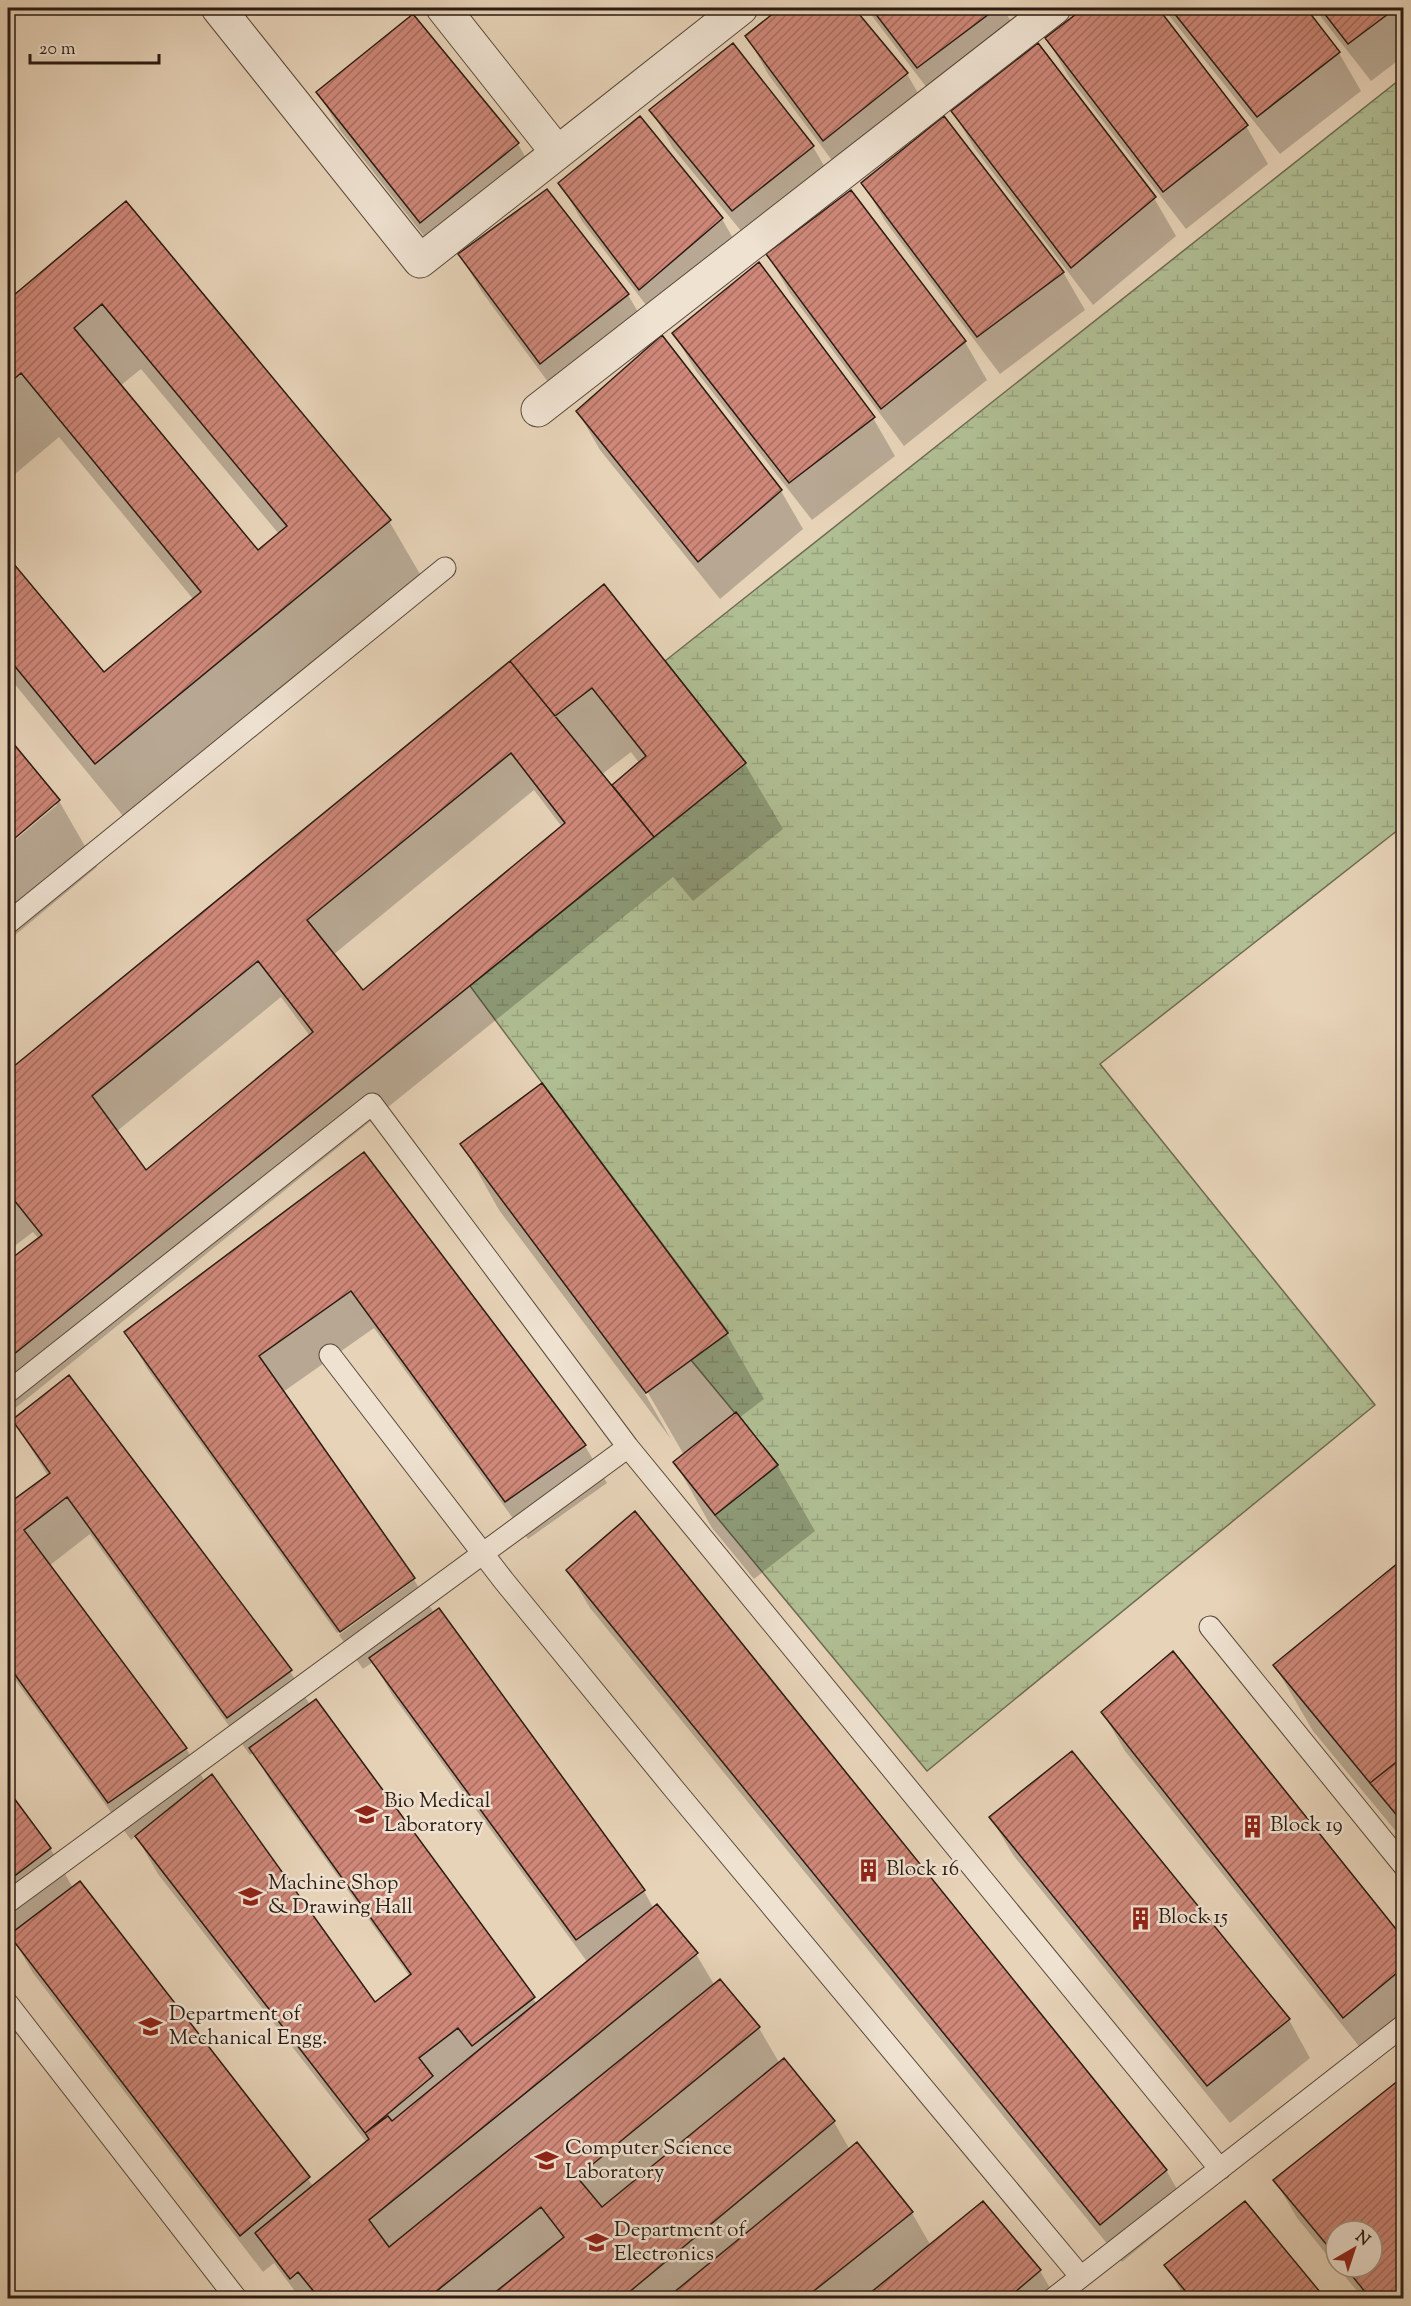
<svg xmlns="http://www.w3.org/2000/svg" width="1411" height="2306" font-family="'Sorts Mill Goudy',serif">
<defs>
<pattern id="wetland-marsh" width="20" height="14" patternUnits="userSpaceOnUse" patternTransform="scale(1.5)"><rect width="20" height="14" fill="#b0be93"/><path d="M1 5h8M5 5V1M11 12h8M15 12V8" fill="none" stroke="#98a37e"/></pattern>
<pattern id="building-hatch" width="6" height="6" patternUnits="userSpaceOnUse" patternTransform="scale(1.5)"><rect width="6" height="6" fill="#ce8778"/><path d="M-1 1l2-2M0 6l6-6M5 7l2-2" fill="none" stroke="#a76e61"/></pattern>
</defs>
<rect width="100%" height="100%" fill="#e7d3b8"/>
<filter id="stains"><feTurbulence type="fractalNoise" baseFrequency=".00333" numOctaves="4"/><feColorMatrix values="0 0 0 0 .2 0 0 0 0 .09 0 0 0 0 .02 0 0 0 .5 -.17"/></filter>
<radialGradient id="worn" r=".72"><stop offset=".6" stop-color="#630" stop-opacity="0"/><stop offset="1" stop-color="#630" stop-opacity=".3"/></radialGradient>
<!-- wetland -->
<path fill="url(#wetland-marsh)" stroke="#6e6c53" stroke-width="1.5" d="M 1403,77 L 1403,826 L 1100,1064 L 1375,1405 L 927,1771 L 715,1515 L 778,1465 L 691,1360 L 728,1332 L 470,986 L 746,763 L 665,661 Z"/>
<!-- shadow -->
<path fill="#0003" fill-rule="evenodd" d="M 782,8 L 852,8 L 907,74 L 929,112 L 845,178 L 768,74 L 747,36 Z
M 866,8 L 1003,8 L 1023,42 L 940,105 Z
M 1013,8 L 1064,8 L 1033,33 Z
M 1086,8 L 1156,8 L 1246,126 L 1268,164 L 1186,229 L 1069,77 L 1047,39 Z
M 1163,8 L 1304,8 L 1339,53 L 1361,91 L 1280,154 Z
M 1314,8 L 1404,8 L 1404,56 L 1371,81 Z
M 1038,45 L 1154,198 L 1176,236 L 1093,305 L 975,149 L 953,112 Z
M 318,92 L 518,144 L 539,181 L 443,260 L 340,130 Z
M 651,110 L 813,147 L 835,184 L 755,248 L 673,148 Z
M 560,183 L 722,219 L 744,257 L 662,326 L 582,221 Z
M 863,183 L 1063,272 L 1085,310 L 1000,374 L 885,221 Z
M 125,203 L 389,521 L 427,586 L 133,828 L 8,676 L 8,559 L 103,674 L 194,600 L 59,437 L 8,480 L 8,289 L 13,298 ZM 141,369 L 279,534 L 258,552 L 120,386 Z
M 460,255 L 628,295 L 650,332 L 562,401 L 482,292 Z
M 768,255 L 965,342 L 987,380 L 904,446 L 790,293 Z
M 674,334 L 873,418 L 895,456 L 812,520 L 696,371 Z
M 662,338 L 781,491 L 803,529 L 720,599 L 600,450 L 578,412 Z
M 604,587 L 745,764 L 783,829 L 693,901 L 673,877 L 8,1414 L 8,1262 L 39,1239 L 33,1232 L 8,1251 L 8,1073 ZM 631,752 L 640,764 L 616,793 L 601,775 ZM 534,790 L 562,827 L 363,993 L 333,955 ZM 281,997 L 310,1036 L 145,1172 L 116,1132 Z
M 8,739 L 59,801 L 97,867 L 8,941 L 8,846 L 57,805 L 55,803 L 8,842 Z
M 462,1144 L 726,1333 L 764,1399 L 739,1418 L 777,1465 L 815,1531 L 754,1579 L 712,1528 L 675,1462 L 684,1455 L 644,1386 L 641,1387 L 671,1439 L 499,1210 Z
M 363,1154 L 585,1446 L 607,1483 L 528,1539 L 374,1328 L 283,1392 L 413,1578 L 337,1633 L 148,1370 L 126,1332 Z
M 14,1421 L 290,1671 L 310,1705 L 537,2004 L 588,1963 L 393,1696 L 373,1662 L 363,1669 L 339,1635 L 413,1581 L 413,1578 L 434,1613 L 439,1610 L 644,1891 L 654,1909 L 696,1954 L 715,1986 L 720,1981 L 759,2028 L 780,2064 L 784,2061 L 834,2122 L 850,2150 L 912,2213 L 931,2246 L 983,2203 L 1040,2271 L 1056,2298 L 300,2298 L 274,2263 L 263,2272 L 33,1973 L 10,1933 L 8,1935 L 8,1793 L 50,1848 L 73,1888 L 80,1883 L 314,2187 L 367,2143 L 158,1874 L 136,1836 L 131,1840 L 8,1670 L 8,1506 L 48,1476 ZM 90,1534 L 250,1755 L 254,1753 L 273,1786 L 410,1977 L 375,2004 L 205,1782 L 186,1748 L 49,1566 Z
M 1404,1560 L 1404,1841 L 1313,1731 L 1275,1666 Z
M 568,1571 L 1166,2170 L 1188,2208 L 1122,2262 L 590,1608 Z
M 1103,1713 L 1404,1942 L 1404,2023 L 1366,2055 L 1125,1751 Z
M 991,1818 L 1289,2020 L 1310,2058 L 1230,2123 L 1013,1855 Z
M 1404,2078 L 1404,2298 L 1363,2298 L 1337,2267 L 1372,2267 L 1372,2231 L 1336,2231 L 1336,2266 L 1297,2218 L 1275,2180 Z
M 1244,2203 L 1323,2298 L 1185,2298 L 1166,2265 Z"/>
<!-- building -->
<path fill="url(#building-hatch)" stroke="#2b1b13" stroke-width="1.5" fill-rule="evenodd" d="M 780,8 L 854,8 L 908,73 L 823,141 L 745,36 Z
M 871,8 L 997,8 L 917,68 Z
M 1084,8 L 1158,8 L 1248,125 L 1163,192 L 1045,38 Z
M 1170,8 L 1306,8 L 1340,52 L 1257,117 Z
M 1320,8 L 1396,8 L 1348,44 Z
M 413,14 L 519,143 L 420,223 L 316,92 Z
M 733,43 L 814,146 L 732,211 L 649,110 Z
M 1038,43 L 1156,197 L 1071,268 L 951,111 Z
M 640,116 L 723,218 L 639,290 L 558,183 Z
M 944,116 L 1064,272 L 977,337 L 861,183 Z
M 547,189 L 629,294 L 540,364 L 458,254 Z
M 851,190 L 966,341 L 881,409 L 766,254 Z
M 126,201 L 391,520 L 95,764 L 8,658 L 8,557 L 104,672 L 201,592 L 21,373 L 8,384 L 8,300 ZM 102,304 L 287,526 L 258,550 L 74,328 Z
M 759,262 L 875,417 L 789,483 L 672,333 Z
M 662,335 L 782,490 L 698,562 L 576,411 Z
M 604,584 L 746,763 L 654,837 L 612,785 L 646,756 L 592,688 L 555,716 L 510,661 Z
M 510,661 L 654,837 L 8,1359 L 8,1261 L 42,1235 L 10,1195 L 8,1196 L 8,1071 ZM 511,753 L 565,823 L 363,990 L 307,920 ZM 258,961 L 313,1032 L 146,1170 L 92,1096 Z
M 8,737 L 60,800 L 8,844 Z
M 542,1083 L 728,1333 L 646,1393 L 460,1144 Z
M 364,1152 L 586,1445 L 505,1502 L 351,1291 L 259,1356 L 415,1578 L 340,1632 L 124,1332 Z
M 69,1375 L 292,1670 L 227,1718 L 67,1497 L 24,1530 L 187,1748 L 108,1803 L 8,1665 L 8,1504 L 50,1473 L 12,1420 Z
M 736,1412 L 778,1465 L 715,1515 L 673,1462 Z
M 635,1511 L 1167,2170 L 1100,2225 L 566,1570 Z
M 1404,1558 L 1404,1756 L 1370,1783 L 1273,1665 Z
M 439,1608 L 645,1890 L 576,1940 L 369,1658 Z
M 1173,1651 L 1404,1939 L 1404,1967 L 1343,2018 L 1101,1712 Z
M 316,1699 L 535,1997 L 472,2046 L 458,2028 L 419,2058 L 433,2076 L 365,2133 L 135,1836 L 212,1774 L 375,2002 L 411,1974 L 249,1748 Z
M 1072,1751 L 1290,2019 L 1207,2086 L 989,1817 Z
M 1404,1756 L 1404,1824 L 1370,1783 Z
M 8,1790 L 51,1848 L 8,1881 Z
M 80,1881 L 310,2177 L 240,2236 L 9,1935 Z
M 657,1904 L 698,1953 L 369,2220 L 389,2247 L 720,1979 L 760,2027 L 577,2177 L 602,2207 L 784,2058 L 835,2121 L 622,2298 L 488,2298 L 564,2237 L 541,2207 L 428,2298 L 319,2298 L 298,2272 L 290,2279 L 255,2233 L 369,2139 L 365,2133 L 388,2116 L 392,2121 Z
M 1404,2076 L 1404,2182 L 1401,2184 L 1404,2187 L 1404,2298 L 1370,2298 L 1345,2267 L 1372,2267 L 1372,2231 L 1336,2231 L 1336,2256 L 1273,2180 Z
M 857,2142 L 913,2212 L 805,2298 L 667,2298 Z
M 983,2201 L 1041,2270 L 1008,2298 L 864,2298 Z
M 1245,2201 L 1325,2298 L 1191,2298 L 1164,2265 Z"/>
<g fill="none" stroke-linecap="round" stroke-linejoin="round">
<defs>
<path id="service" d="M 8,923 L 445,568
M 330,1355 L 504,1581 L 674,1789 L 1081,2277
M 8,1392 L 372,1104 L 628,1447 L 1220,2169
M 1210,1627 L 1404,1866
M 8,1902 L 628,1447
M 8,2004 L 236,2298
M 1054,2298 L 1404,2025"/>
<path id="minor" d="M 218,8 L 420,261 L 741,8
M 443,8 L 557,152
M 538,410 L 1054,8"/>
</defs>
<!-- service casing -->
<use href="#service" stroke="#5a493c" stroke-width="23"/>
<!-- minor casing -->
<use href="#minor" stroke="#5a493c" stroke-width="35"/>
<!-- service -->
<use href="#service" stroke="#efe2d1" stroke-width="21"/>
<!-- minor -->
<use href="#minor" stroke="#efe2d1" stroke-width="33"/>
</g>
<!-- icons -->
<defs>
<symbol id="school-bare" viewBox="-9 -9 18 18"><path d="M0-5L7-2L0 1L-7-2ZM-4 1L0 2.5L4 1V4Q0 6-4 4Z" fill="#8f2418" stroke="#efe2d1" stroke-width="2.5" paint-order="stroke"/></symbol>
<symbol id="building-bare" viewBox="-9 -9 18 18"><path d="M-4-6H4V6H1V3H-1V6H-4ZM-2.5-4.3h1.7v1.8h-1.7ZM.8-4.3h1.7v1.8H.8ZM-2.5-1h1.7V.8h-1.7ZM.8-1h1.7V.8H.8Z" fill="#8f2418" stroke="#efe2d1" stroke-width="2.5" paint-order="stroke"/></symbol>
</defs>
<g fill-rule="evenodd">
<use href="#school-bare" x="350" y="1798" width="33" height="33"/>
<use href="#building-bare" x="1236" y="1810" width="33" height="33"/>
<use href="#building-bare" x="852" y="1854" width="33" height="33"/>
<use href="#school-bare" x="234" y="1880" width="33" height="33"/>
<use href="#building-bare" x="1124" y="1902" width="33" height="33"/>
<use href="#school-bare" x="134" y="2010" width="33" height="33"/>
<use href="#school-bare" x="530" y="2144" width="33" height="33"/>
<use href="#school-bare" x="580" y="2226" width="33" height="33"/>
</g>
<g text-anchor="middle" dominant-baseline="central" stroke-width="5" stroke-linejoin="round" paint-order="stroke">
<!-- poi labels -->
<g font-size="21" fill="#2b1b13" stroke="#efe2d1" text-anchor="start">
<text x="384" y="1802">Bio Medical<tspan x="384" dy="24">Laboratory</tspan></text>
<text x="1270" y="1826">Block 19</text>
<text x="886" y="1870">Block 16</text>
<text x="268" y="1884">Machine Shop<tspan x="268" dy="24">&amp; Drawing Hall</tspan></text>
<text x="1158" y="1918">Block 15</text>
<text x="169" y="2015">Department of<tspan x="169" dy="24">Mechanical Engg.</tspan></text>
<text x="565" y="2149">Computer Science<tspan x="565" dy="24">Laboratory</tspan></text>
<text x="614" y="2231">Department of<tspan x="614" dy="24">Electronics</tspan></text>
</g>
</g>
<!-- margin -->
<rect width="1411" height="2306" fill="none" stroke="#e7d3b8" stroke-width="30"/>
<rect x="9" y="9" width="1393" height="2288" fill="none" stroke="#2b1b13" stroke-width="3"/>
<rect x="15" y="15" width="1381" height="2276" fill="none" stroke="#2b1b13" stroke-width="1.5"/>
<!-- north arrow -->
<g transform="translate(1354 2249) rotate(39)"><circle r="28" fill="#efe2d1" stroke="#a19285" stroke-width="1.5"/>
<path d="M0-4.5L10 22L0 15L-10 22Z" fill="#8f2418"/>
<text y="-9" font-size="16" font-weight="bold" text-anchor="middle" fill="#2b1b13">N</text>
</g>
<!-- scale -->
<path d="M30 54v9h129v-9" fill="none" stroke="#2b1b13" stroke-width="3"/>
<text x="39" y="54" font-size="18" fill="#2b1b13" stroke="#efe2d1" stroke-width="4.5" paint-order="stroke">20 m</text>
<rect width="100%" height="100%" filter="url(#stains)"/>
<rect width="100%" height="100%" fill="url(#worn)"/>
</svg>
